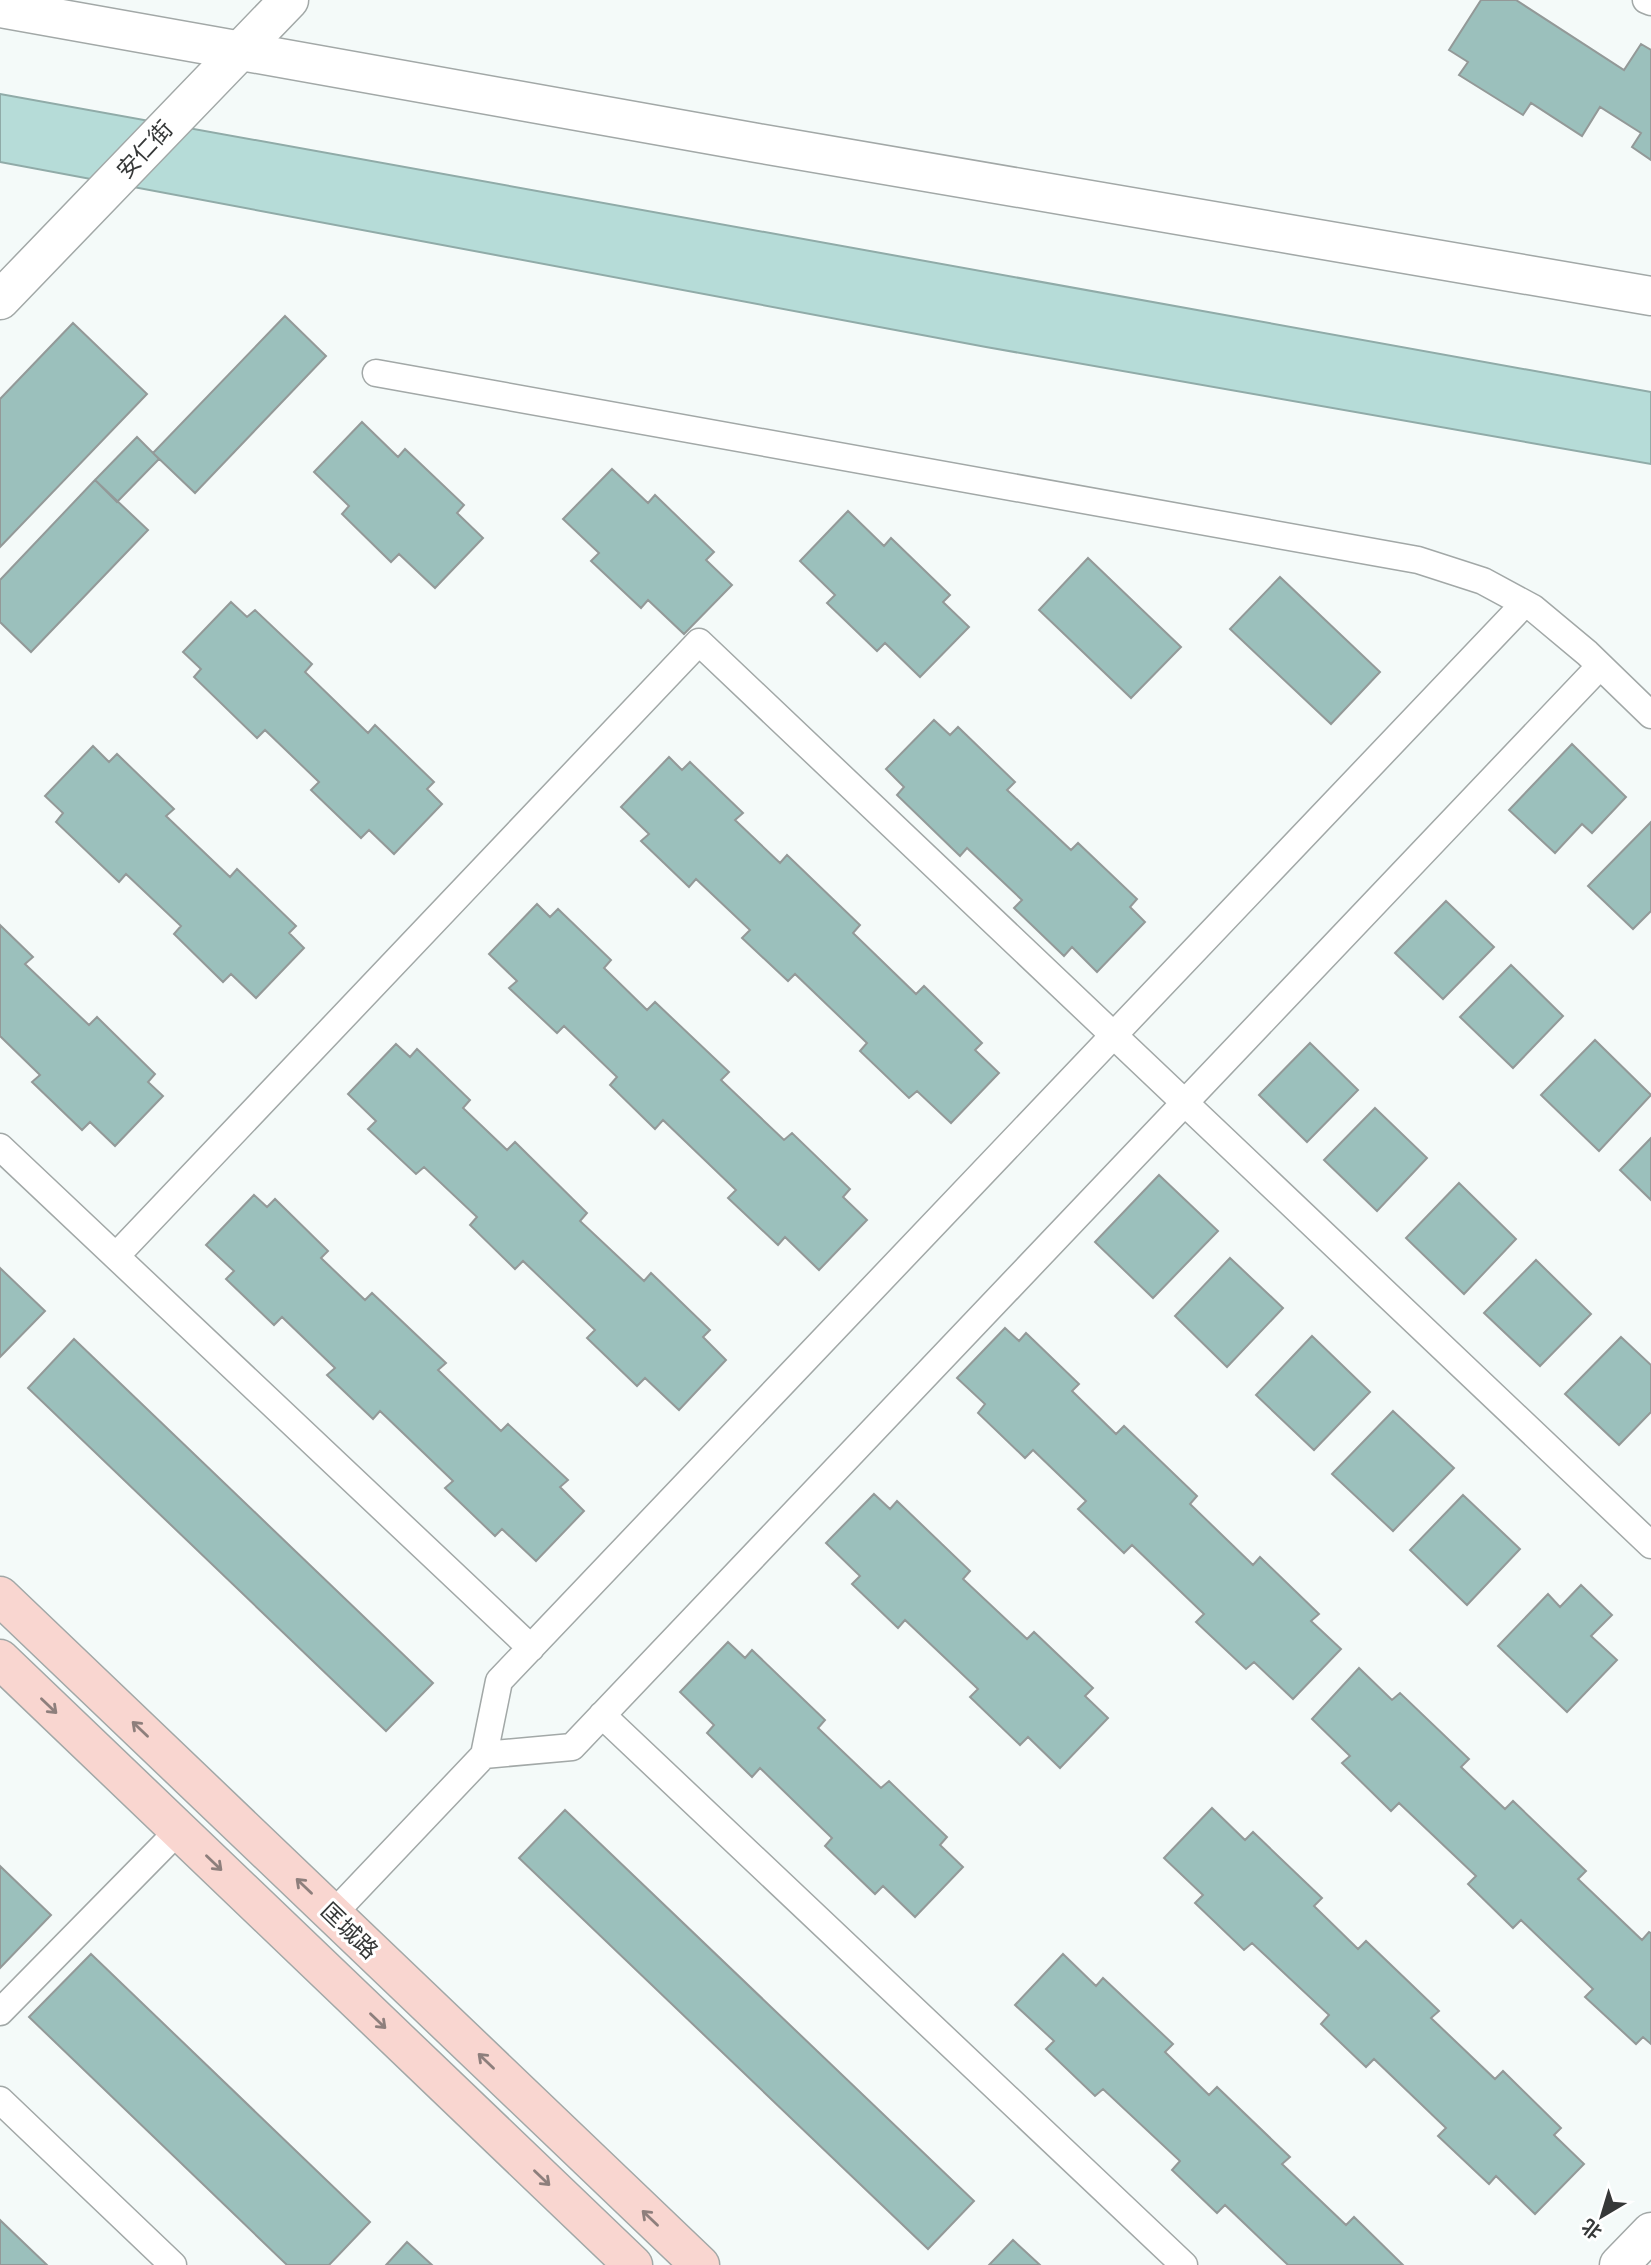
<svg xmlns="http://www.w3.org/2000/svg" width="1651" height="2265" font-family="'Open Sans','Noto Sans SC',sans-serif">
<rect width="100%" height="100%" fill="#f4faf9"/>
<!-- water -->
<path fill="#b6dcd8" stroke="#90aba8" stroke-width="2" d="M 0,94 L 1651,392 L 1651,464 L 986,347 L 0,162 Z"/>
<!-- building -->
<path fill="#9bc0bc" stroke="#939998" stroke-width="2" d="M 1481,0 L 1516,0 L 1624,70 L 1641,44 L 1651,50 L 1651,160 L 1632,147 L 1641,133 L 1600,107 L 1582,136 L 1531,103 L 1523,115 L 1459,75 L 1468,62 L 1449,50 Z
M 285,316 L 326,356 L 195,493 L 153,453 Z
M 73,323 L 147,394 L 0,547 L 0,399 Z
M 362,422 L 398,457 L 405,449 L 464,505 L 457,513 L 483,538 L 435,588 L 399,554 L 391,562 L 342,514 L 349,506 L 314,472 Z
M 137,437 L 159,459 L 117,502 L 95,480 Z
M 612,469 L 648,503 L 655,495 L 714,552 L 706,560 L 732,585 L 684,634 L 648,600 L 641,608 L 591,561 L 599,553 L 563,519 Z
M 95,480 L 148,530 L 31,652 L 0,622 L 0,580 Z
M 848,511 L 884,546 L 891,538 L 950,595 L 943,602 L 969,627 L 920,677 L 885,643 L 877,651 L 827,603 L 835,595 L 800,561 Z
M 1088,558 L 1181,647 L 1131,698 L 1039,610 Z
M 1280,577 L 1380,672 L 1331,724 L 1230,629 Z
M 231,602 L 247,617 L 255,610 L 312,664 L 305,672 L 368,733 L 375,725 L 434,782 L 427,789 L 442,804 L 394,854 L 369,830 L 361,838 L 311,790 L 319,782 L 265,730 L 257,738 L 194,677 L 201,669 L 183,652 Z
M 934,720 L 950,735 L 958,727 L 1015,782 L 1007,790 L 1071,850 L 1078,843 L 1137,899 L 1130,907 L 1145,922 L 1097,972 L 1072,947 L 1064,956 L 1014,908 L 1022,900 L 967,848 L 960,856 L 897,795 L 904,787 L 886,769 Z
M 1572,744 L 1626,797 L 1592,833 L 1582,824 L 1555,853 L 1509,810 Z
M 93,746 L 109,762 L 117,754 L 174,809 L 166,816 L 230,877 L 237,869 L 296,926 L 289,933 L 304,948 L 256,998 L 231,974 L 223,982 L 174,934 L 181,926 L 126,874 L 119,882 L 56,822 L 63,813 L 45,796 Z
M 669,757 L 682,770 L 690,762 L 743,813 L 735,820 L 780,863 L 787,855 L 860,925 L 853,933 L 916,994 L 924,986 L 982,1043 L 975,1050 L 999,1073 L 951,1123 L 917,1091 L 909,1098 L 860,1051 L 867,1043 L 795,974 L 788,981 L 742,938 L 750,930 L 696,879 L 689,887 L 641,841 L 649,834 L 621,807 Z
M 1651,822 L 1651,911 L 1633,929 L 1588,886 Z
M 1446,901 L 1494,947 L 1443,999 L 1395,953 Z
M 537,904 L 550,917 L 558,909 L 611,960 L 604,968 L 647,1010 L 655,1002 L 729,1072 L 721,1080 L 784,1140 L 792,1133 L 850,1189 L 843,1197 L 867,1220 L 819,1270 L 785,1237 L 778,1245 L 728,1198 L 736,1190 L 663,1120 L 655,1129 L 610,1085 L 617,1077 L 564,1026 L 557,1033 L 509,988 L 517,981 L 489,954 Z
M 0,925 L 33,957 L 25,964 L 89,1025 L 97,1017 L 155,1074 L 148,1082 L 163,1096 L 115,1146 L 90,1122 L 82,1130 L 32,1082 L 40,1075 L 0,1036 Z
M 1511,965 L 1563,1016 L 1513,1068 L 1460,1017 Z
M 1595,1040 L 1651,1095 L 1599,1151 L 1541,1095 Z
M 1310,1043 L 1358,1090 L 1307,1142 L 1259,1095 Z
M 396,1044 L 410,1057 L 417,1049 L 470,1100 L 463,1108 L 507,1150 L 515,1142 L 587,1213 L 580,1221 L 644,1281 L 651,1273 L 710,1330 L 703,1337 L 726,1360 L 679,1410 L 645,1378 L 637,1386 L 587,1338 L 595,1330 L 523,1261 L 515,1269 L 470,1225 L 477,1217 L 424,1167 L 416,1174 L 368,1129 L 376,1121 L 348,1094 Z
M 1375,1108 L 1427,1158 L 1377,1211 L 1324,1160 Z
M 1651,1138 L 1651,1200 L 1620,1170 Z
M 1159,1175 L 1218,1231 L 1153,1298 L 1095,1242 Z
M 1459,1183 L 1516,1239 L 1464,1294 L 1406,1238 Z
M 254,1195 L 267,1207 L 275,1199 L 328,1251 L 321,1258 L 365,1300 L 372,1293 L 446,1363 L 438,1370 L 501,1431 L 508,1424 L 568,1480 L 560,1487 L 584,1511 L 536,1561 L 502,1529 L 495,1536 L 445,1488 L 453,1481 L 380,1411 L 373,1419 L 327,1375 L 335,1368 L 282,1317 L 274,1325 L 226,1279 L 234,1271 L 206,1245 Z
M 1230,1258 L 1283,1308 L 1227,1367 L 1175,1316 Z
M 1536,1260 L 1591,1314 L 1540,1366 L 1484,1313 Z
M 0,1268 L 45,1311 L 0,1357 Z
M 1005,1328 L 1019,1341 L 1026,1333 L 1079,1384 L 1072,1391 L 1116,1434 L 1124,1426 L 1197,1496 L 1190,1504 L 1253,1565 L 1260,1557 L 1319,1614 L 1311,1621 L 1341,1649 L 1293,1699 L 1254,1662 L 1246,1669 L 1196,1622 L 1204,1614 L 1132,1545 L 1124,1553 L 1078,1509 L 1086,1501 L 1033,1450 L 1025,1458 L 978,1413 L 985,1404 L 957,1378 Z
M 1312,1336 L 1370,1392 L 1314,1450 L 1256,1395 Z
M 1621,1337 L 1651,1365 L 1651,1412 L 1619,1445 L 1565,1394 Z
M 74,1339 L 433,1683 L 386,1731 L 28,1388 Z
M 1393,1411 L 1454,1468 L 1393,1531 L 1332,1474 Z
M 874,1494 L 890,1509 L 897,1501 L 970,1571 L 963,1579 L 1027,1639 L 1034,1632 L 1093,1688 L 1085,1696 L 1108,1718 L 1060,1768 L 1028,1737 L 1020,1745 L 970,1697 L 978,1689 L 905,1620 L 898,1628 L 852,1584 L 860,1576 L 826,1543 Z
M 1463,1495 L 1520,1549 L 1467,1605 L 1410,1550 Z
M 1581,1585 L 1612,1615 L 1591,1636 L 1617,1660 L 1567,1712 L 1498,1646 L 1548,1594 L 1560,1607 Z
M 728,1642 L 745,1658 L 752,1650 L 825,1720 L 818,1728 L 881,1788 L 889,1781 L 947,1837 L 940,1845 L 963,1867 L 915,1917 L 883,1886 L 875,1894 L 825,1846 L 832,1838 L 760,1768 L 752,1777 L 707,1733 L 714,1725 L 680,1692 Z
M 1359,1668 L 1392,1700 L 1400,1693 L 1469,1759 L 1461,1767 L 1505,1809 L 1513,1801 L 1586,1871 L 1578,1879 L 1642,1940 L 1649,1932 L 1651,1933 L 1651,2044 L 1643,2037 L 1636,2044 L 1585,1997 L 1593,1989 L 1521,1920 L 1513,1928 L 1468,1884 L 1476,1876 L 1399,1803 L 1391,1811 L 1342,1763 L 1350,1756 L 1312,1719 Z
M 1212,1808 L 1245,1840 L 1253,1832 L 1322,1898 L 1314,1906 L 1358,1949 L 1366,1941 L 1439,2011 L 1431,2018 L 1495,2079 L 1503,2071 L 1561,2128 L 1554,2135 L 1584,2164 L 1535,2214 L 1496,2176 L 1489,2184 L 1438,2136 L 1446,2128 L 1374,2059 L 1366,2067 L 1321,2024 L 1329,2015 L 1252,1943 L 1244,1950 L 1195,1903 L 1203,1895 L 1164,1858 Z
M 565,1810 L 974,2201 L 928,2249 L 519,1858 Z
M 0,1866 L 51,1915 L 0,1968 Z
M 91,1954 L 370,2222 L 329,2265 L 287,2265 L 29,2017 Z
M 1063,1954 L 1096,1986 L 1103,1978 L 1173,2044 L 1165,2052 L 1209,2095 L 1217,2087 L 1290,2157 L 1282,2164 L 1346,2225 L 1354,2217 L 1403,2265 L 1288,2265 L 1225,2205 L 1217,2213 L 1172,2170 L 1180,2161 L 1103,2089 L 1095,2096 L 1046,2049 L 1054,2041 L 1015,2005 Z
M 0,2220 L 47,2265 L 0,2265 Z
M 1013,2240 L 1040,2265 L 989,2265 Z
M 407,2242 L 432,2265 L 386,2265 Z"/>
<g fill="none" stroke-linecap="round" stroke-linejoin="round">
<defs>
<path id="service" d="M 1646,0 L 1651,2
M 376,373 L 1418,560 L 1483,581 L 1533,608 L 1587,653 L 1651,715
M 0,1147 L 531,1648
M 116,1256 L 699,642 L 1651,1545
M 602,1715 L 1184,2265
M 484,1755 L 499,1681 L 1524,604
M 333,1914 L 484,1755 L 572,1747 L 1600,666
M 0,2012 L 179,1830
M 0,2100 L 173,2265"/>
<path id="minor" d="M 0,8 L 757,143 L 1651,296"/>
<path id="tertiary" d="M 0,300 L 289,0
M 1619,2265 L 1651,2232"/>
<path id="secondary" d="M 0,1596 L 700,2265
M 0,1659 L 633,2265"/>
</defs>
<!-- service casing -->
<use href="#service" stroke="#a2a8a7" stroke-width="29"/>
<!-- minor casing -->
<use href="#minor" stroke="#a2a8a7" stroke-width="41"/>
<!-- tertiary casing -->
<use href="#tertiary" stroke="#a2a8a7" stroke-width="41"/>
<!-- secondary casing -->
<use href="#secondary" stroke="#a2a8a7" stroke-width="41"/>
<!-- service -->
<use href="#service" stroke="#fff" stroke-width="26"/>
<!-- minor -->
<use href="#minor" stroke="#fff" stroke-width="38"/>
<!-- tertiary -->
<use href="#tertiary" stroke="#fff" stroke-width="38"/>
<!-- secondary -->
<use href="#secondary" stroke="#f9d6d0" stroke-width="38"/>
</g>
<!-- one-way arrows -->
<defs><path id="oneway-shaft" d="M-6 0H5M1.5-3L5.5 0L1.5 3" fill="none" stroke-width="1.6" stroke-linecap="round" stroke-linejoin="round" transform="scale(1.75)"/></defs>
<g stroke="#8e7f7c">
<use href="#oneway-shaft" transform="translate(49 1706) rotate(44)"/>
<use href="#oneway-shaft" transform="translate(140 1729) rotate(-136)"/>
<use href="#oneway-shaft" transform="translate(214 1863) rotate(44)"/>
<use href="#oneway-shaft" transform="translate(304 1886) rotate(-136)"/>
<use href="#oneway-shaft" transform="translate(378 2021) rotate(44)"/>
<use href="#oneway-shaft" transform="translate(486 2061) rotate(-136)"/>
<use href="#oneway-shaft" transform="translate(542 2178) rotate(44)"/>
<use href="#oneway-shaft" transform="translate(650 2218) rotate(-136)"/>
</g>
<g text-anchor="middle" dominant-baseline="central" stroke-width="6" stroke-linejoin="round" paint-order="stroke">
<!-- street labels -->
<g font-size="23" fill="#363838" stroke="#fff">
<text transform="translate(144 149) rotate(-47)">安仁街</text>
<text transform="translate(350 1930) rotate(44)">匡城路</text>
</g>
</g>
<!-- north arrow -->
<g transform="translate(1602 2216) rotate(218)" stroke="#ffffff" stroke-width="5" paint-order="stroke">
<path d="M0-5L12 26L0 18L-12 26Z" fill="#363838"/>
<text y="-10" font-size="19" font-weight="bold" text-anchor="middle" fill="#363838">北</text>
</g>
</svg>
